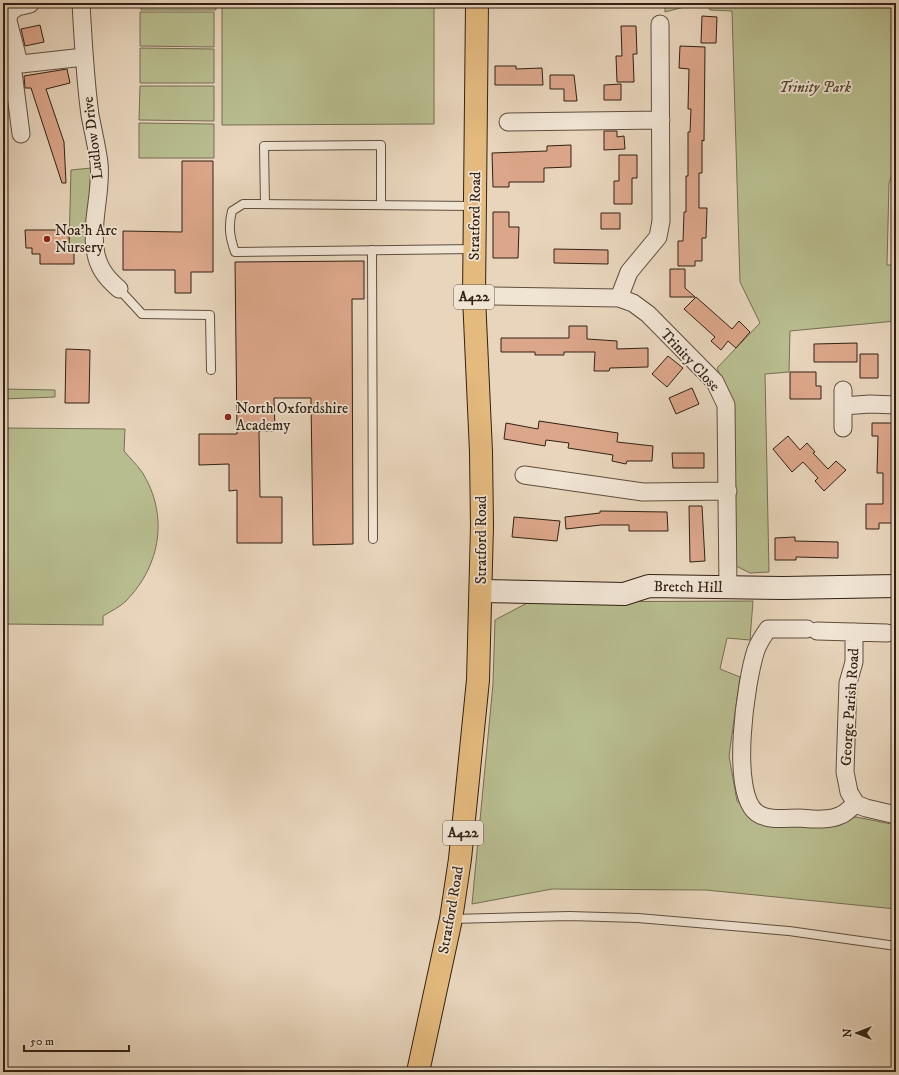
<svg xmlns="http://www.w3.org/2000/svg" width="899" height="1075" font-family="'IM FELL DW Pica',serif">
<rect width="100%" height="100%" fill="#e8d5bc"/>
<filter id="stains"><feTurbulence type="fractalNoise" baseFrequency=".005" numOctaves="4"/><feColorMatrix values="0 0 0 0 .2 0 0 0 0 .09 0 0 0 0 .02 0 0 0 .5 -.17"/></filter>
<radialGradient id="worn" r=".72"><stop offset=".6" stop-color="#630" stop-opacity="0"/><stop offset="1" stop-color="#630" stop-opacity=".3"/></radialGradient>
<!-- green -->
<path fill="#b8bd8f" stroke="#756f52" d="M 141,3 L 216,3 L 216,10 L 141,10 Z
M 222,3 L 434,3 L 434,124 L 222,125 Z
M 665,3 L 700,3 L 665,12 Z
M 707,3 L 896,3 L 896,166 L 889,183 L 887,265 L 896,265 L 896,321 L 790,331 L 789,372 L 765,374 L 769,572 L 750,573 L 736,566 L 730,400 L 717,368 L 760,323 L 740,282 L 732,11 L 710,10 Z
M 140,12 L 214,12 L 214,47 L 140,46 Z
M 140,48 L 214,49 L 214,83 L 140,83 Z
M 140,86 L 214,86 L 214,121 L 139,120 Z
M 139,123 L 214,124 L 214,158 L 139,158 Z
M 91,168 L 87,251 L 74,251 L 74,248 L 69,248 L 71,170 Z
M 3,389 L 55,390 L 55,397 L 3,399 Z
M 3,428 L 125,429 L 124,451 C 130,458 137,465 142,472 C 169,515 161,565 126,601 C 120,607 111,611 103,616 L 103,625 L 3,624 Z
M 753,601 L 750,640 L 727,638 L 720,669 L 740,677 L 729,756 L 737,801 L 763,822 L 825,826 L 856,817 L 896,825 L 896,909 L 706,890 L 552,889 L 472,904 L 493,684 L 495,620 L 529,602 Z"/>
<!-- building -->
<path fill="#dca68a" stroke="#322114" d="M 702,16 L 717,17 L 716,43 L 701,43 Z
M 40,25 L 44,42 L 25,46 L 21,29 Z
M 621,26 L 636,26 L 637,54 L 633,54 L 634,82 L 617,82 L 616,56 L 622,56 Z
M 680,46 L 705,47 L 704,141 L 702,140 L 702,173 L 699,173 L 699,208 L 707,208 L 706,238 L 702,238 L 702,261 L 695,261 L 695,266 L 678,266 L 678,241 L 683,241 L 684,212 L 686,212 L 686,176 L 688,176 L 688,132 L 690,132 L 691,109 L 688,109 L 689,69 L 679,68 Z
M 495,66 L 516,66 L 516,69 L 542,68 L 543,85 L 495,85 Z
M 67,69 L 70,83 L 46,89 L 64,142 L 66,183 L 62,183 L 31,88 L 25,88 L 24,76 Z
M 550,75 L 574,75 L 577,101 L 564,101 L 564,89 L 550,89 Z
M 621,84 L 621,100 L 604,100 L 604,85 Z
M 604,131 L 617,131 L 617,137 L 624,136 L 625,149 L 604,150 Z
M 571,145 L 571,167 L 544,168 L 544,182 L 509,182 L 509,187 L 493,187 L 492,153 L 547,151 L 547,146 Z
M 619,155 L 637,155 L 637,178 L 632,178 L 632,204 L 614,204 L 614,181 L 619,181 Z
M 182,161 L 213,161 L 213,272 L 191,272 L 191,293 L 175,293 L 175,270 L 123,270 L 123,231 L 182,232 Z
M 493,212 L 509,212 L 509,227 L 519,227 L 518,258 L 493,258 Z
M 601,213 L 620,213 L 620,229 L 601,229 Z
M 25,230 L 69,230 L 69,248 L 74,248 L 74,264 L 40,264 L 40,254 L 32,254 L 32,248 L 26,248 Z
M 554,249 L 608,250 L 608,264 L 554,263 Z
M 364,261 L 364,299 L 352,299 L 353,544 L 313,545 L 311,398 L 274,398 L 275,431 L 259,431 L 260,497 L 282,497 L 282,543 L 237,543 L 237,490 L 229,491 L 229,464 L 199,465 L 199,434 L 237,434 L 235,262 Z
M 670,269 L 685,269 L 685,288 L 695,297 L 670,297 Z
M 696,297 L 732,329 L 739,321 L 750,332 L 736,348 L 728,341 L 721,350 L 711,341 L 715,337 L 684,309 Z
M 569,326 L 587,326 L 587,339 L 617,341 L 617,349 L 648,348 L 648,367 L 610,368 L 609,371 L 594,371 L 595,352 L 564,352 L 564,355 L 535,355 L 535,352 L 501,352 L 501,338 L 569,338 Z
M 857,343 L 857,362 L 814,362 L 814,344 Z
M 66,349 L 90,350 L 89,403 L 65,403 Z
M 860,354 L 878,354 L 878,378 L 860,378 Z
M 668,356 L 683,368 L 667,387 L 652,374 Z
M 790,372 L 816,372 L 816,386 L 821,386 L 821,399 L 790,399 Z
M 692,388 L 699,404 L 676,414 L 669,398 Z
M 539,421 L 618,433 L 617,442 L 653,446 L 652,461 L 627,461 L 626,464 L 612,461 L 613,455 L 568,448 L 569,443 L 546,440 L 545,446 L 504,439 L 506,423 L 538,429 Z
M 872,423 L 896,423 L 896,523 L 879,523 L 879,529 L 866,529 L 866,504 L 883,504 L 883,473 L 877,473 L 878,436 L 872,436 Z
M 788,436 L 800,450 L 807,443 L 815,452 L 813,453 L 828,469 L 836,461 L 846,470 L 824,491 L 815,481 L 818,478 L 803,462 L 792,472 L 773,449 Z
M 672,453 L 704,453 L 704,468 L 673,468 Z
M 689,506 L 702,506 L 705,561 L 690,562 Z
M 600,511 L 667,512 L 668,531 L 629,531 L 629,525 L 601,525 L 566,529 L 565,517 L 600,513 Z
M 514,517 L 560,521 L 557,541 L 512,537 Z
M 795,537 L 795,541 L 838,542 L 838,558 L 796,557 L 796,560 L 775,560 L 775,538 Z"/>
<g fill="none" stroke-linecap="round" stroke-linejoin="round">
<defs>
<path id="lane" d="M 3,4 L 8,16
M 265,204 L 264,146 L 381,145 L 381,205
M 474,249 L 235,252 C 230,238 228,226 232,211 L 243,204 L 474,206
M 372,250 L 373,539
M 119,289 L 142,314 L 210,315 L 211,370
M 452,919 L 569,916 L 638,918 L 789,931 L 896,946"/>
<path id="street" d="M 81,3 C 83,40 85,78 90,115 C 93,131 97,147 99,163 C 102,191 91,221 95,248 C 97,266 105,277 119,289
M 19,63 L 8,21 L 9,13 L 17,7 L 30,4
M 12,64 L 21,134
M 3,66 L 84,57
M 508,122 L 661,120
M 492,296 L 619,298 L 633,303 L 648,314 L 715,382 L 726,405 L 728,588
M 619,298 L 629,272 L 658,237 L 661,221 L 660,24
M 843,390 L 843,406
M 843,428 L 843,406 L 870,404 L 896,405
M 524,475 L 643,492 L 728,491
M 807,629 L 768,629 C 763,636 759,642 756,650 C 746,680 729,793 757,813 C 768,821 786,818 799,818 C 812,819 829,821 841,815 C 846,813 851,807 856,804
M 817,631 L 887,633
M 854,632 L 854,662 L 848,683 L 845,772 L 849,792 L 856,804 L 866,808 L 896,815"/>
<path id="secondary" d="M 481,591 L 624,594 L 649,586 L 784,588 L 896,586"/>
<path id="primary" d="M 418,1072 L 451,919 L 460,859 L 478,680 L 482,526 L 481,452 L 474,297 L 477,3"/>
</defs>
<!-- lane casing -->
<use href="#lane" stroke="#604e3e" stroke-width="10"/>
<!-- street casing -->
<use href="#street" stroke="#604e3e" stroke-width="19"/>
<!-- secondary casing -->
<use href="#secondary" stroke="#322114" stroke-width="24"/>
<!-- primary casing -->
<use href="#primary" stroke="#322114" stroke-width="24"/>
<!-- lane -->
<use href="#lane" stroke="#f0e4d3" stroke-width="8"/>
<!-- street -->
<use href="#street" stroke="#f0e4d3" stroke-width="17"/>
<!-- secondary -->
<use href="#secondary" stroke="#f0e4d3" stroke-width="22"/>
<!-- primary -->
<use href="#primary" stroke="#e4ba7e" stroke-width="22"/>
</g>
<!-- markers -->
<g fill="#8f2418" stroke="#f0e4d3" stroke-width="1.5">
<circle cx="47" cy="239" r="4"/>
<circle cx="228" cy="417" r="4"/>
</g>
<g text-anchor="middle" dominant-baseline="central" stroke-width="3.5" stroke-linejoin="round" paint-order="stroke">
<!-- shield labels -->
<g fill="#f0e4d3" stroke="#6b5c4d" stroke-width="1">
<rect x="454" y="285" width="40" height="24" rx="3"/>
<rect x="443" y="821" width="40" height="24" rx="3"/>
</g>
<g font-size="14" font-weight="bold" fill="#322114">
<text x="474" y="297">A422</text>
<text x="463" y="833">A422</text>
</g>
<!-- park labels -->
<g font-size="15" font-style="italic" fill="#544833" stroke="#f0e4d3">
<text x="815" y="87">Trinity Park</text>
</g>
<!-- street labels -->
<g font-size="15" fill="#322114" stroke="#f0e4d3">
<text transform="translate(93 138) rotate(-97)">Ludlow Drive</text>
<text transform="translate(475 216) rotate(-89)">Stratford Road</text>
<text transform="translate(690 360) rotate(47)">Trinity Close</text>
<text transform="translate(481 540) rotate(-90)">Stratford Road</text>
<text transform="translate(688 587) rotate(1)">Bretch Hill</text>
<text transform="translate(850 707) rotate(-86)">George Parish Road</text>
<text transform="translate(451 910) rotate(-80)">Stratford Road</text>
</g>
<!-- poi labels -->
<g font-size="15" fill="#322114" stroke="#f0e4d3" text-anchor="start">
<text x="55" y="230">Noa'h Arc<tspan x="55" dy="17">Nursery</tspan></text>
<text x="236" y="408">North Oxfordshire<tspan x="236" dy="17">Academy</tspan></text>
</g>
</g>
<!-- margin -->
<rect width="899" height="1075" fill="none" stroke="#e8d5bc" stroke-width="16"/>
<rect x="4" y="4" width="891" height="1067" fill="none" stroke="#322114" stroke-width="2"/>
<rect x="8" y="8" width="883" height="1059" fill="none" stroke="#322114"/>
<!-- north arrow -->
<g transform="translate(857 1033) rotate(270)" stroke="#f0e4d3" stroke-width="3" paint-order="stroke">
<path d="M0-3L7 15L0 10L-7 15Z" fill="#322114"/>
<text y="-6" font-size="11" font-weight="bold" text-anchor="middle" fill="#322114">N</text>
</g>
<!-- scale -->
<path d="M24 1045v6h105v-6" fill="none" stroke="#322114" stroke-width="2"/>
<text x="30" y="1045" font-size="12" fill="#322114" stroke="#f0e4d3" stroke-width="3" paint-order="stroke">50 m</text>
<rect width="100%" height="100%" filter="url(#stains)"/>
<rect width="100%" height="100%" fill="url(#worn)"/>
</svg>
